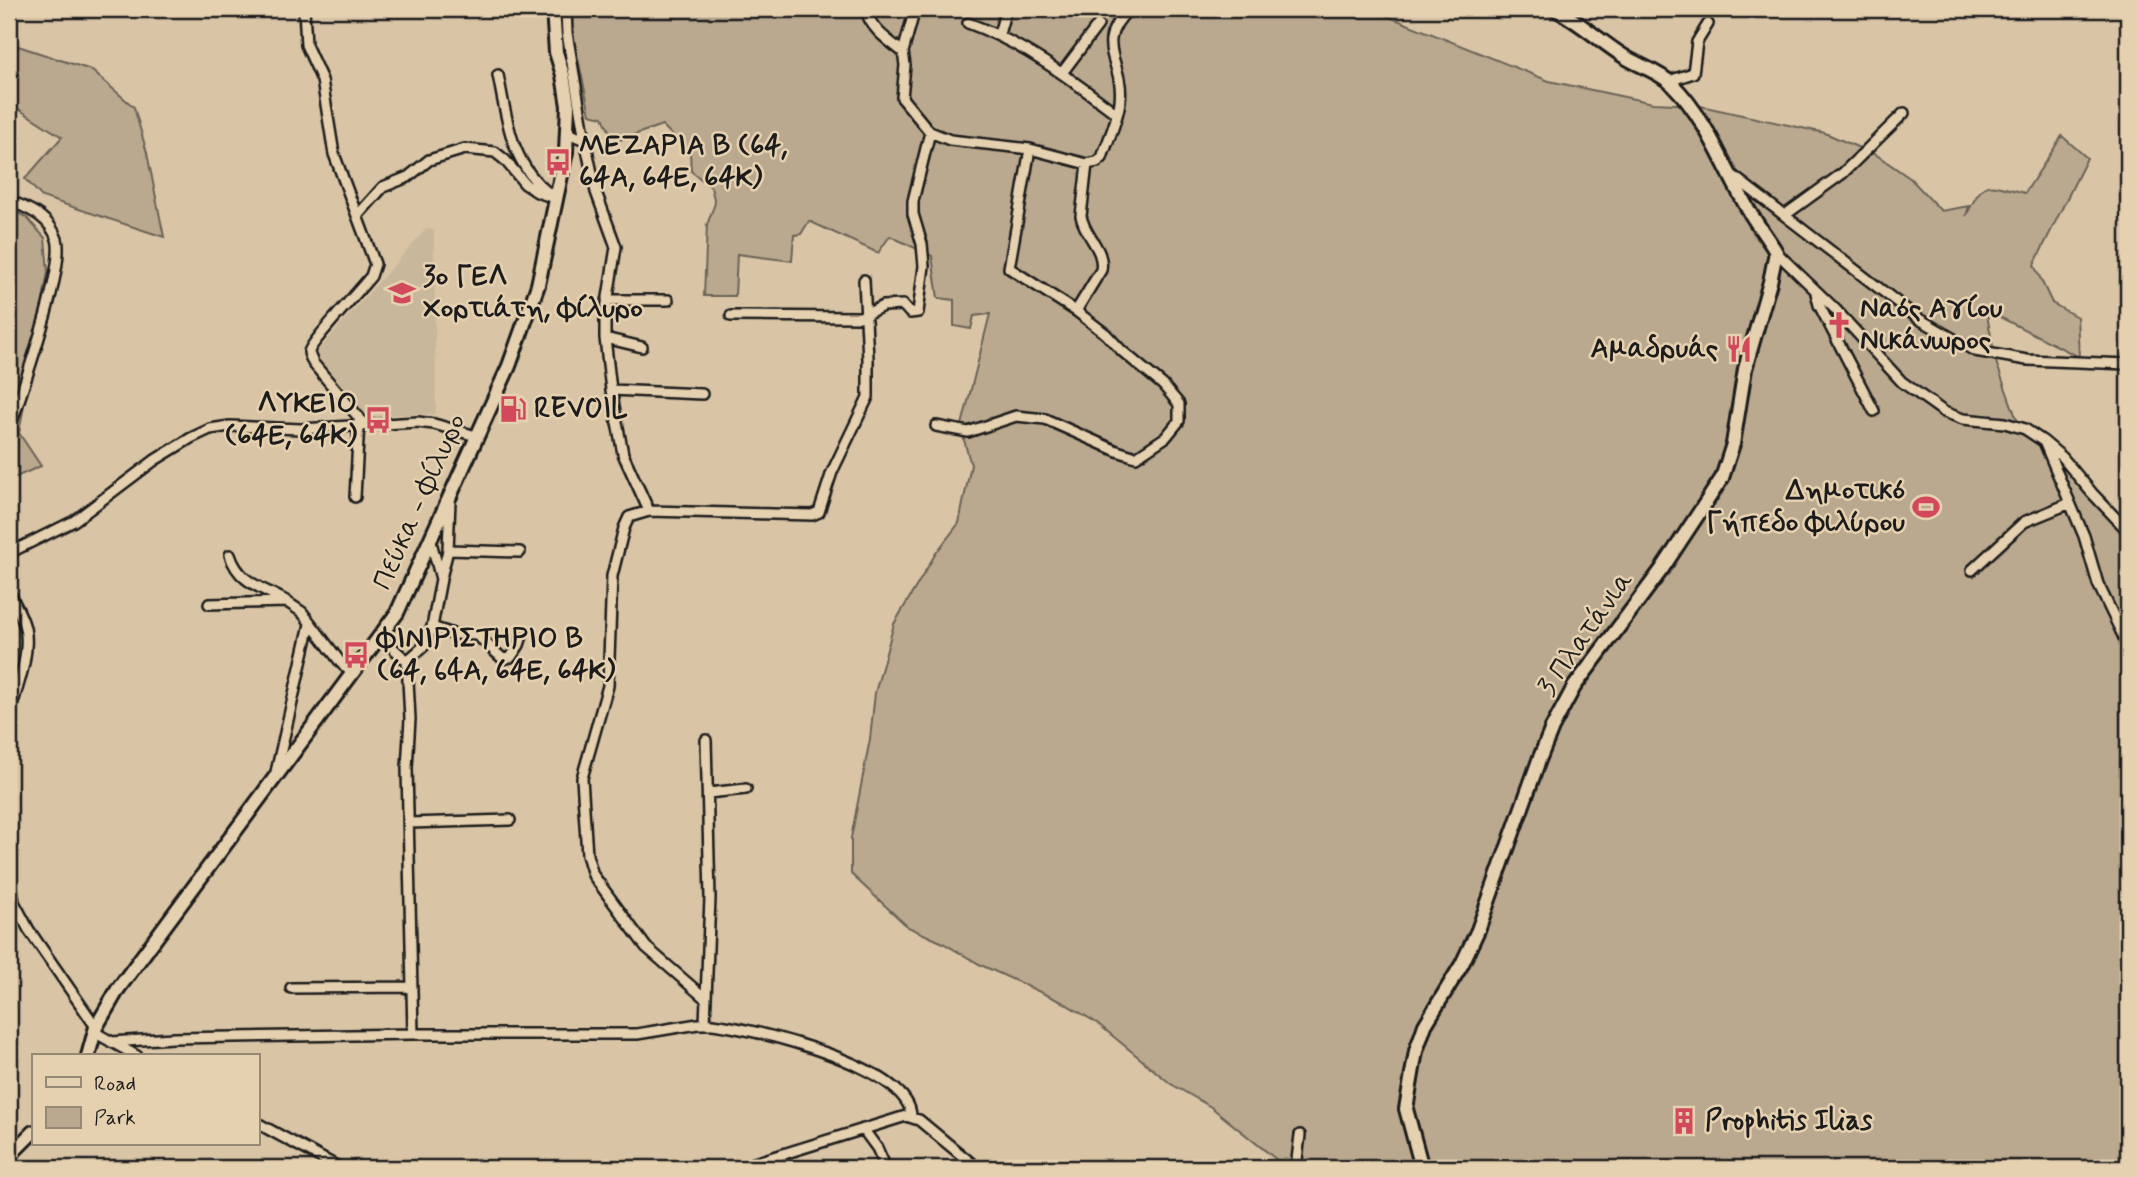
<svg xmlns="http://www.w3.org/2000/svg" width="2137" height="1177" font-family="Mynerve,sans-serif">
<rect width="100%" height="100%" fill="#d9c5a6"/>
<filter id="ink" filterUnits="userSpaceOnUse"><feTurbulence type="fractalNoise" baseFrequency=".0143" numOctaves="2"/><feDisplacementMap in="SourceGraphic" scale="14" xChannelSelector="R" yChannelSelector="G"/><feConvolveMatrix kernelMatrix="1 2 1 2 8 2 1 2 1" color-interpolation-filters="sRGB"/></filter>
<g filter="url(#ink)">
<!-- built -->
<path fill="#c9b79b" d="M 426,229 L 434,230 L 436,414 L 362,415 L 313,356 Z"/>
<!-- green -->
<path fill="#baa98f" stroke="#6b6256" stroke-width="2" d="M 571,9 L 1370,9 L 1549,81 L 1653,103 L 1696,105 L 1825,133 L 1878,156 L 1911,179 L 1941,211 L 1969,206 L 1966,216 C 1986,177 1983,183 2025,193 L 2062,136 L 2087,158 L 2034,265 L 2052,303 L 2077,317 L 2079,357 L 1986,310 L 1996,362 L 2022,434 L 2057,456 L 2128,534 L 2128,1168 L 1287,1168 L 1211,1107 L 1171,1084 L 1097,1023 L 1064,1003 L 981,965 L 941,942 L 908,927 L 851,874 L 851,838 L 870,739 L 875,693 L 894,624 L 936,553 L 959,523 L 971,465 L 961,429 L 990,314 L 974,316 L 971,329 L 954,326 L 954,300 L 938,298 L 932,256 L 890,236 L 878,253 L 809,221 L 801,234 L 794,235 L 792,261 L 737,254 L 735,296 L 704,296 L 707,225 L 715,203 L 711,187 L 691,171 L 690,153 L 662,125 L 614,142 L 603,117 L 590,114 L 571,26 Z
M 9,43 L 91,70 L 134,107 L 147,153 L 164,237 L 42,197 L 25,179 L 62,137 L 9,103 Z
M 9,208 L 27,218 L 45,238 L 48,272 L 19,433 L 41,466 L 9,480 Z"/>
<g fill="none" stroke-linecap="round" stroke-linejoin="round">
<defs>
<path id="street" d="M 304,9 L 306,45 L 322,80 L 334,154 L 375,264 L 371,276 C 362,288 310,343 309,352 C 309,355 312,360 313,363 L 366,426
M 566,9 L 567,33 L 585,140
M 866,9 C 869,28 889,41 903,52 L 905,65 L 902,98 L 930,132 L 950,140 L 1030,149 L 1087,164 L 1097,162 L 1102,158 C 1108,140 1118,120 1120,101 C 1125,61 1091,46 1129,9
M 968,23 C 1023,43 1071,79 1117,114
M 999,34 L 1006,9
M 903,52 L 915,9
M 1062,73 L 1098,25
M 498,75 C 507,120 511,165 550,194
M 1669,81 L 1693,73 L 1697,42 L 1708,24
M 568,133 L 585,140 L 596,192 L 616,247 L 605,316 L 605,338 L 611,390 L 623,454 L 649,511 L 812,515 L 819,512 L 832,472 L 868,397 L 868,359 L 864,280
M 1732,175 L 1919,319 L 1975,351 L 2027,360 L 2128,364
M 9,200 C 29,209 49,216 57,239 C 66,268 20,396 9,431
M 1785,215 L 1843,173 L 1904,113
M 357,216 L 383,187 L 408,177 L 429,160 L 465,149 L 495,152 L 505,160 L 525,184 L 537,192 L 557,199
M 1776,252 L 1836,310 L 1902,382 L 1944,412 L 1963,419 L 2005,423 L 2025,429 L 2043,441 L 2062,457 L 2092,493 L 2128,531
M 1816,293 L 1819,305 L 1874,411
M 607,300 L 668,300
M 1076,311 L 1101,270 C 1105,249 1085,237 1081,216 L 1087,164
M 731,316 L 860,317 L 883,306 L 903,305 L 910,313 L 918,312 L 924,266 L 922,244 L 913,214 L 913,201 L 930,132
M 605,338 L 642,347
M 611,390 L 702,394
M 936,426 L 968,432 L 1016,416 L 1045,419 L 1117,451 L 1136,457 L 1166,437 L 1179,421 L 1179,404 L 1163,385 L 1122,351 L 1106,334 L 1076,311 L 1009,268 L 1030,149
M 2045,444 L 2084,536 L 2098,584 L 2128,646
M 355,497 L 359,421
M 649,511 L 629,517 L 624,528 L 612,576 L 608,686 L 582,778 L 587,855 L 593,875 L 646,947 L 706,999
M 448,550 L 520,552
M 9,553 L 74,521 L 155,460 L 191,438 L 210,429 L 230,426 L 301,429 L 418,422 L 434,424 L 476,436
M 230,555 C 239,583 261,587 286,601
M 1972,570 L 2024,522 L 2068,504
M 441,578 L 448,550 L 450,501
M 9,591 C 14,603 22,615 25,628 C 31,655 16,690 9,716
M 209,604 L 287,602 L 302,612 L 341,663 L 353,674
M 432,627 L 453,634 L 477,635 L 503,659 L 511,657 L 519,645 L 522,636
M 380,636 L 407,661 L 410,719 L 407,768 L 413,1034
M 407,661 L 424,646 L 432,627 L 441,579 L 431,542
M 276,772 L 310,624
M 708,793 L 746,789
M 409,823 L 510,820
M 9,869 L 14,902 L 29,930 L 96,1027
M 291,988 L 412,987
M 705,1023 L 710,898 L 706,740
M 94,1032 L 137,1056
M 111,1042 L 173,1038 L 413,1034 L 637,1034 L 698,1024 L 713,1024 C 753,1029 910,1066 911,1116
M 257,1123 L 340,1168
M 863,1129 L 877,1148 L 886,1168
M 738,1168 L 906,1116 L 919,1120 L 977,1168
M 1296,1168 L 1300,1135"/>
<path id="secondary" d="M 88,1056 L 96,1027 L 118,989 L 397,613 L 509,366 L 538,285 L 566,152 L 568,106 L 563,75 L 556,52 L 553,9
M 9,1156 L 33,1132
M 1422,1168 L 1406,1109 L 1416,1051 L 1425,1025 L 1462,964 L 1478,930 L 1539,760 L 1552,728 L 1574,687 L 1662,569 L 1722,478 L 1733,444 L 1745,369 L 1770,282 L 1776,252 C 1766,235 1753,220 1744,202 C 1722,162 1705,117 1672,84 C 1659,72 1640,66 1625,57 C 1601,42 1580,22 1555,9"/>
</defs>
<!-- street casing -->
<use href="#street" stroke="#1c1c1c" stroke-width="14"/>
<!-- secondary casing -->
<use href="#secondary" stroke="#1c1c1c" stroke-width="18"/>
<!-- street -->
<use href="#street" stroke="#e5d0af" stroke-width="9"/>
<!-- secondary -->
<use href="#secondary" stroke="#e5d0af" stroke-width="12"/>
</g>
</g>
<!-- icons -->
<defs>
<symbol id="bus-bare" viewBox="-9 -9 18 18"><path d="M-5-6H5V4H4V6H2V4H-2V6H-4V4H-5ZM-3.5-4V0h7V-4ZM-3.5 1.2v1.5H-2V1.2ZM2 1.2v1.5H3.5V1.2Z" fill="#d1495b" stroke="#e5d0af" stroke-width="2.5" paint-order="stroke"/></symbol>
<symbol id="school-bare" viewBox="-9 -9 18 18"><path d="M0-5L7-2L0 1L-7-2ZM-4 1L0 2.5L4 1V4Q0 6-4 4Z" fill="#d1495b" stroke="#e5d0af" stroke-width="2.5" paint-order="stroke"/></symbol>
<symbol id="church-bare" viewBox="-9 -9 18 18"><path d="M-1.2-6h2.4v3.5h3.3v2.4h-3.3V6h-2.4V-.1h-3.3v-2.4h3.3Z" fill="#d1495b" stroke="#e5d0af" stroke-width="2.5" paint-order="stroke"/></symbol>
<symbol id="restaurant-bare" viewBox="-9 -9 18 18"><path d="M-5-6h1v4h1v-4h1v4h1v-4h1v5L-1.5 .5V6h-2V.5L-5-1ZM5-6V6H3V1.5H1.5Q1.5-4 5-6Z" fill="#d1495b" stroke="#e5d0af" stroke-width="2.5" paint-order="stroke"/></symbol>
<symbol id="fuel-bare" viewBox="-9 -9 18 18"><path d="M-5.5-6h7V0h2V4h1.3V-2.5L3-4.5l.8-.8L6-3V5H2.5V1h-1V6h-7ZM-4.2-4.7v3.2H.2V-4.7Z" fill="#d1495b" stroke="#e5d0af" stroke-width="2.5" paint-order="stroke"/></symbol>
<symbol id="stadium-bare" viewBox="-9 -9 18 18"><path d="M0-5a6.5 5 0 1 0 0 10a6.5 5 0 1 0 0-10ZM-3.5-1.8h7v3.6h-7Z" fill="#d1495b" stroke="#e5d0af" stroke-width="2.5" paint-order="stroke"/></symbol>
<symbol id="building-bare" viewBox="-9 -9 18 18"><path d="M-4-6H4V6H1V3H-1V6H-4ZM-2.5-4.3h1.7v1.8h-1.7ZM.8-4.3h1.7v1.8H.8ZM-2.5-1h1.7V.8h-1.7ZM.8-1h1.7V.8H.8Z" fill="#d1495b" stroke="#e5d0af" stroke-width="2.5" paint-order="stroke"/></symbol>
</defs>
<g fill-rule="evenodd">
<use href="#bus-bare" x="539" y="143" width="38" height="38"/>
<use href="#school-bare" x="383" y="274" width="38" height="38"/>
<use href="#church-bare" x="1820" y="306" width="38" height="38"/>
<use href="#restaurant-bare" x="1720" y="330" width="38" height="38"/>
<use href="#fuel-bare" x="494" y="390" width="38" height="38"/>
<use href="#bus-bare" x="359" y="401" width="38" height="38"/>
<use href="#stadium-bare" x="1907" y="488" width="38" height="38"/>
<use href="#bus-bare" x="337" y="636" width="38" height="38"/>
<use href="#building-bare" x="1665" y="1102" width="38" height="38"/>
</g>
<g text-anchor="middle" dominant-baseline="central" stroke-width="5" stroke-linejoin="round" paint-order="stroke">
<!-- poi labels -->
<g font-size="28" font-weight="bold" fill="#1c1c1c" stroke="#e5d0af" text-anchor="start">
<text x="579" y="146">ΜΕΖΑΡΙΑ B (64,<tspan x="579" dy="32">64Α, 64Ε, 64Κ)</tspan></text>
<text x="423" y="277">3ο ΓΕΛ<tspan x="423" dy="32">Χορτιάτη, Φίλυρο</tspan></text>
<text x="1860" y="309">Ναός Αγίου<tspan x="1860" dy="32">Νικάνωρος</tspan></text>
<text x="1718" y="349" text-anchor="end">Αμαδρυάς</text>
<text x="357" y="404" text-anchor="end">ΛΥΚΕΙΟ<tspan x="357" dy="32">(64Ε, 64Κ)</tspan></text>
<text x="534" y="409">REVOIL</text>
<text x="1905" y="491" text-anchor="end">Δημοτικό<tspan x="1905" dy="32">Γήπεδο Φιλύρου</tspan></text>
<text x="377" y="639">ΦΙΝΙΡΙΣΤΗΡΙΟ B<tspan x="377" dy="32">(64, 64Α, 64Ε, 64Κ)</tspan></text>
<text x="1705" y="1121">Prophitis Ilias</text>
</g>
<!-- street labels -->
<g font-size="28" fill="#1c1c1c" stroke="#e5d0af">
<text transform="translate(420 502) rotate(-66)">Πεύκα - Φίλυρο</text>
<text transform="translate(1586 634) rotate(-55)">3 Πλατάνια</text>
</g>
</g>
<!-- margin -->
<rect width="2137" height="1177" fill="none" stroke="#e5d0af" stroke-width="35"/>
<rect x="18" y="18" width="2102" height="1142" fill="none" stroke="#1c1c1c" stroke-width="2.5" filter="url(#ink)"/>
<!-- legend -->
<rect x="32" y="1054" width="228" height="91" fill="#e5d0af" stroke="#958874" stroke-width="2"/>
<rect x="46" y="1077" width="35" height="10" fill="#e5d0af" stroke="#958874" stroke-width="2"/>
<text x="94" y="1090" font-size="21" fill="#1c1c1c">Road</text>
<rect x="46" y="1107" width="35" height="21" fill="#baa98f" stroke="#958874" stroke-width="2"/>
<text x="94" y="1124" font-size="21" fill="#1c1c1c">Park</text>
</svg>
